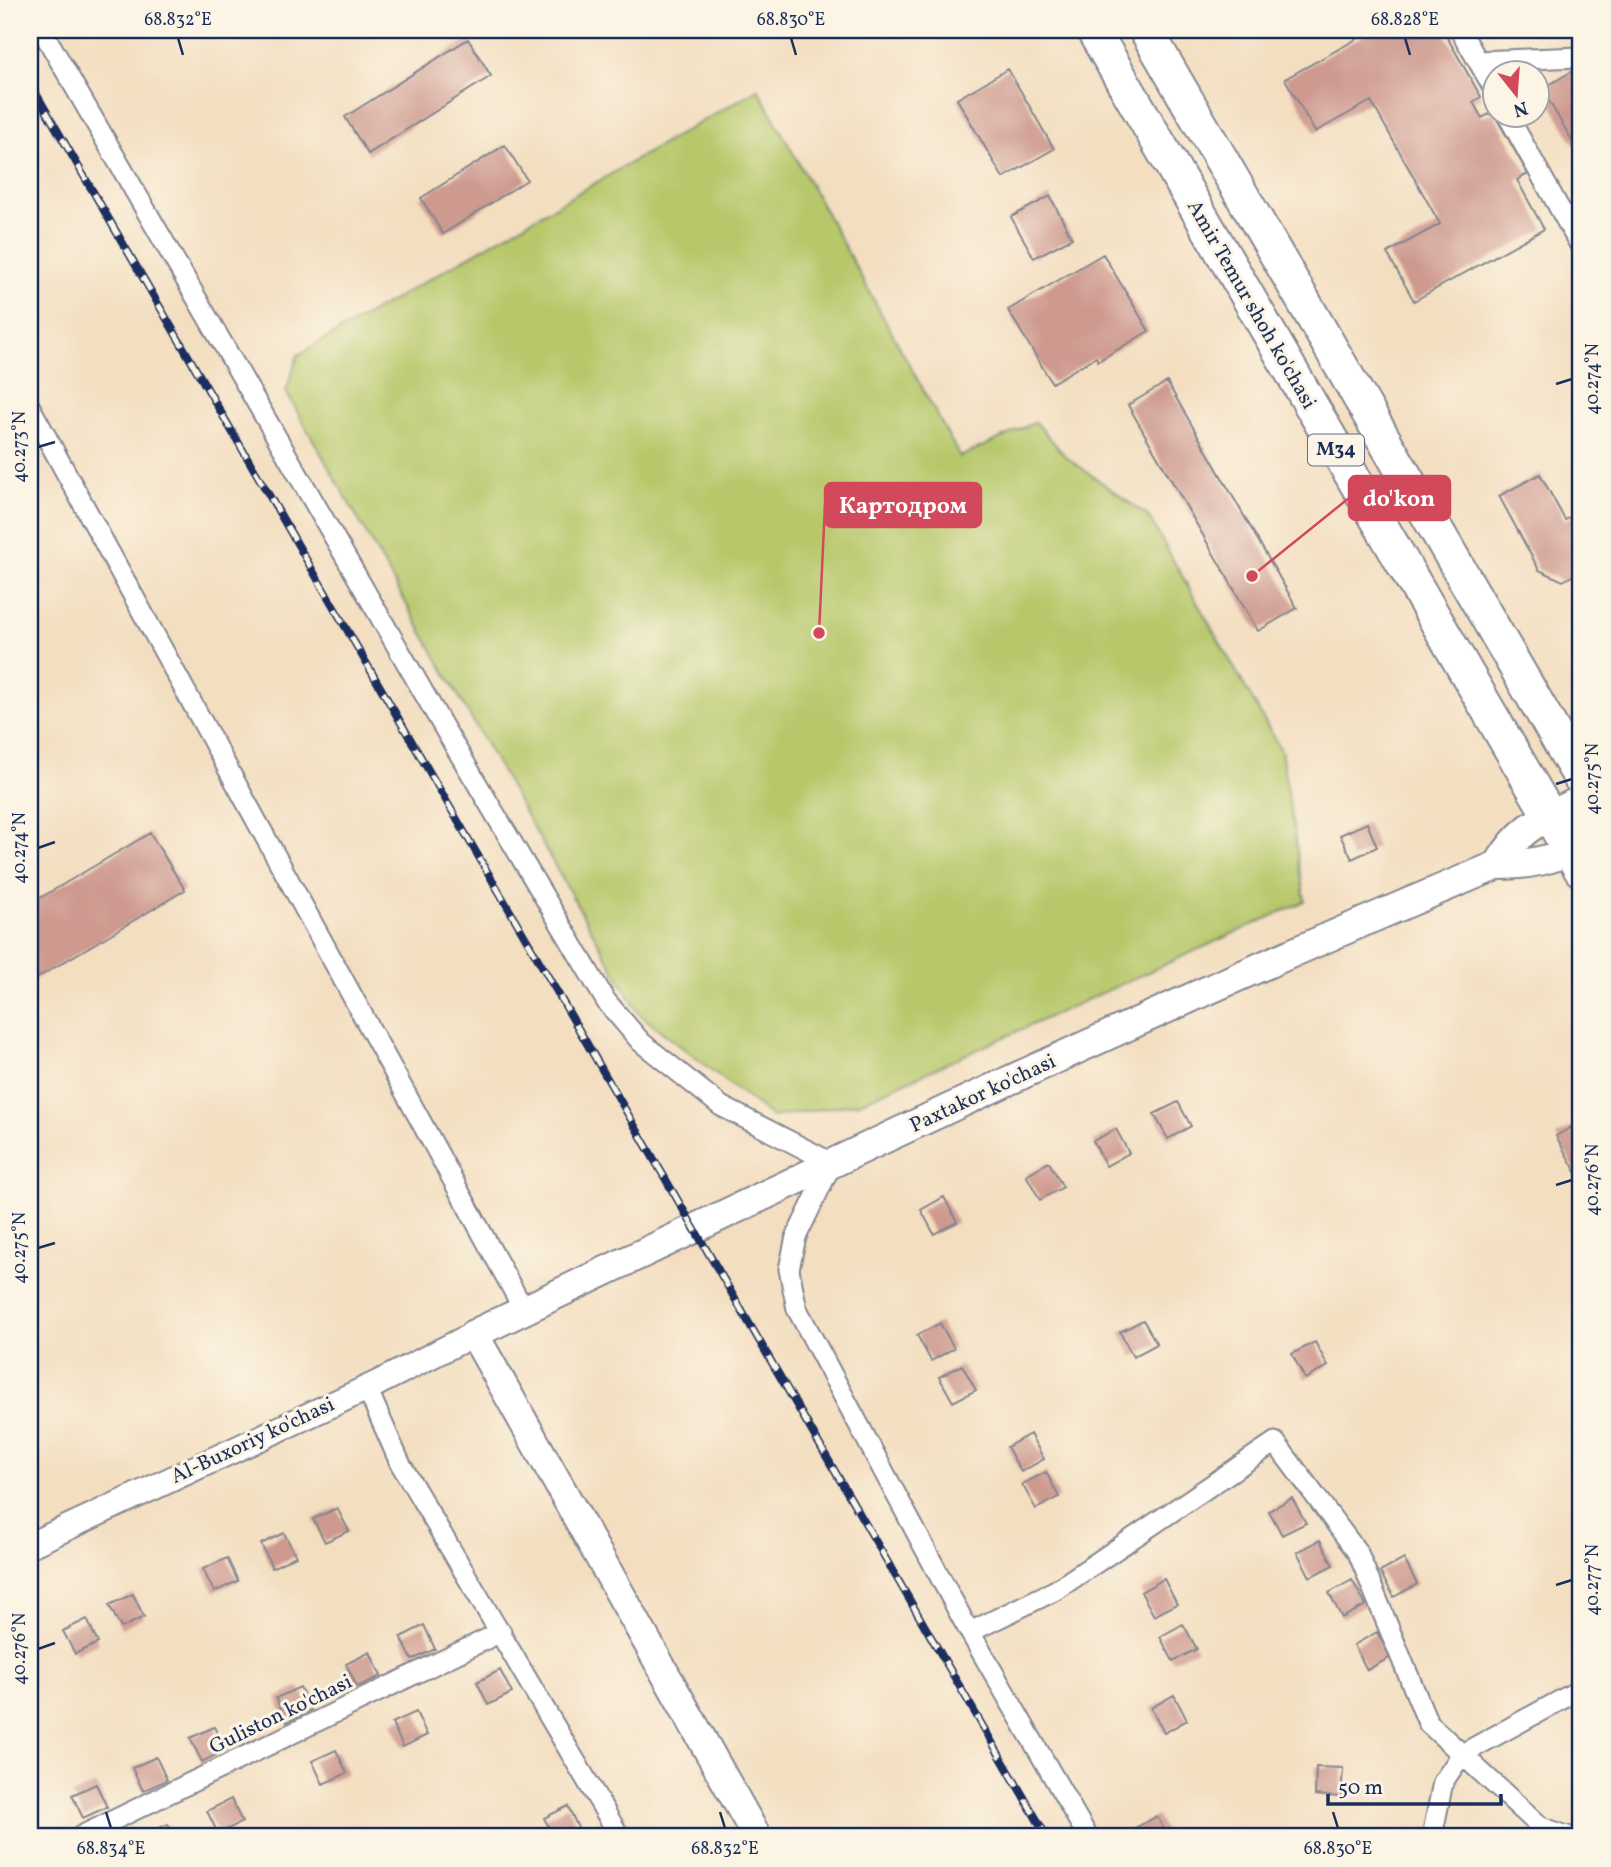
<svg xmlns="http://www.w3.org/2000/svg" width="1611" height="1867" font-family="Vollkorn,serif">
<rect width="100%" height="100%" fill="#fcf5e5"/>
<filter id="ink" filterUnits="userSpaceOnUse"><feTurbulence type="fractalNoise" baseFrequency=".0143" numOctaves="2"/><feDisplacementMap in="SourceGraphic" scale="14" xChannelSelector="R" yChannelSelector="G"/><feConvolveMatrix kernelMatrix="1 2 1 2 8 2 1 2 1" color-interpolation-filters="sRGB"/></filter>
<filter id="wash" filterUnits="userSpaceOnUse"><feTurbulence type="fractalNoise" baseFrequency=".00686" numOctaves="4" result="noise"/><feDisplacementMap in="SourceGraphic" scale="28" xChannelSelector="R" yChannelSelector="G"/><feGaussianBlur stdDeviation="1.57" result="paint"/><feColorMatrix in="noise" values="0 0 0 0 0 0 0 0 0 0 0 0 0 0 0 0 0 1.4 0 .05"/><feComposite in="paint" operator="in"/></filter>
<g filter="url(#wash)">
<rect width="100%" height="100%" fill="#f3dec0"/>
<!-- green -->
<path fill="#b7c86b" stroke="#697c64" stroke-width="2" d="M 758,89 L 960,457 L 1036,422 L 1065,456 L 1148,516 L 1281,750 L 1305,901 L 859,1103 L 772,1117 L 639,1014 L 286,392 L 298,355 Z"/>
<g id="blocks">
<!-- building -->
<path fill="#ce998f" d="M 1373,30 L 1443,30 L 1481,97 L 1473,102 L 1482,118 L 1493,112 L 1528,174 L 1517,180 L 1544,229 L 1414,301 L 1387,253 L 1440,224 L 1371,101 L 1315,132 L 1285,79 Z
M 468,39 L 491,76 L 368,154 L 345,117 Z
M 1581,66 L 1581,156 L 1542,89 Z
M 1008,69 L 1054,149 L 1003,178 L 957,99 Z
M 505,145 L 527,180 L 443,234 L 421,198 Z
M 1050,196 L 1072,238 L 1034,258 L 1011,217 Z
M 1103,254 L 1149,331 L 1098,361 L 1096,357 L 1052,383 L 1008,310 Z
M 1167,382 L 1297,608 L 1258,631 L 1128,405 Z
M 1540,474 L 1565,520 L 1581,512 L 1581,571 L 1563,581 L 1539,570 L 1499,496 Z
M 1367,823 L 1377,847 L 1352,859 L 1340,835 Z
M 150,833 L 185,890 L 30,982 L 30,904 Z
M 1178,1102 L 1191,1126 L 1168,1139 L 1154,1114 Z
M 1581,1122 L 1581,1181 L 1556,1136 Z
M 1116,1129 L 1129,1153 L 1106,1166 L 1093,1141 Z
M 1049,1162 L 1063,1187 L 1040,1200 L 1026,1175 Z
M 944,1197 L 957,1222 L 934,1234 L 921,1210 Z
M 1143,1320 L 1157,1344 L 1133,1357 L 1120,1332 Z
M 940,1323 L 954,1348 L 931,1361 L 917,1335 Z
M 1315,1342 L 1328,1366 L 1305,1379 L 1292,1354 Z
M 962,1365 L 976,1390 L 953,1402 L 939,1377 Z
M 1030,1434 L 1044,1459 L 1021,1472 L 1007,1447 Z
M 1046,1472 L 1059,1497 L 1036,1509 L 1022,1484 Z
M 1292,1498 L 1306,1523 L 1282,1535 L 1269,1511 Z
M 337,1508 L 349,1531 L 325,1542 L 313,1519 Z
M 284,1533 L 296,1556 L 272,1568 L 261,1544 Z
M 1320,1540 L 1333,1565 L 1310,1577 L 1297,1552 Z
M 227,1558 L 238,1581 L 214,1592 L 203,1569 Z
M 1404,1559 L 1417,1584 L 1394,1597 L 1380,1572 Z
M 1164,1579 L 1177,1604 L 1154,1616 L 1141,1592 Z
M 1352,1580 L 1366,1605 L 1342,1618 L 1329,1593 Z
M 133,1594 L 144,1617 L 121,1628 L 109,1605 Z
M 87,1619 L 98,1643 L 75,1654 L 63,1631 Z
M 1183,1624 L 1197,1649 L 1173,1661 L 1160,1637 Z
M 424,1625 L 435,1649 L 412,1660 L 401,1637 Z
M 1377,1632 L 1391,1657 L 1367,1670 L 1354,1645 Z
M 370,1652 L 381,1676 L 357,1687 L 346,1664 Z
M 500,1670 L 512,1693 L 488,1705 L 477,1682 Z
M 300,1687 L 311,1710 L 287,1722 L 276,1698 Z
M 1174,1695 L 1187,1720 L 1164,1733 L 1151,1708 Z
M 416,1712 L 427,1735 L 403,1747 L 392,1723 Z
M 214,1727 L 226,1750 L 202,1762 L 190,1738 Z
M 336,1750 L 347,1773 L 323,1784 L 312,1761 Z
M 156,1757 L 167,1780 L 143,1791 L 132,1768 Z
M 1316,1767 L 1343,1768 L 1341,1797 L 1315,1795 Z
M 96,1784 L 107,1807 L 83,1818 L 72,1795 Z
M 231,1799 L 242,1822 L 218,1834 L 207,1811 Z
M 568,1806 L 579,1830 L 563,1837 L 554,1837 L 544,1818 Z
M 1157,1816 L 1168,1837 L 1138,1837 L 1133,1829 Z
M 168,1824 L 174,1837 L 140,1837 Z"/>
</g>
</g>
<g filter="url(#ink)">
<use href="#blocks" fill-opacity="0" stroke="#87868f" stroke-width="2"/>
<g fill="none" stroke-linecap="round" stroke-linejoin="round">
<defs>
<path id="minor" d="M 42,30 L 444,728 L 606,1001 L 641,1042 L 721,1106 L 832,1163 L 796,1237 L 789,1269 L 797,1309 L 963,1620 L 1088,1837
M 1460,30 L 1496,92
M 1478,61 L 1581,57
M 1508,116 L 1581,247
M 30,407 L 524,1310
M 367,1388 L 400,1463 L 620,1837
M 970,1632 L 1056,1590 L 1275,1442 L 1358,1553 L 1428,1723 L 1541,1827 L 1570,1837
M 79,1837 L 501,1632
M 1432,1837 L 1443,1782 L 1462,1754 L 1581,1689"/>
<path id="tertiary" d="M 30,1545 L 378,1383 L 474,1334"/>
<path id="secondary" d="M 1498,865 C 1521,825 1542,820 1581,800
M 757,1837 L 474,1334 C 812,1172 1151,1009 1498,865 C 1529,865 1553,860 1581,846"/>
<path id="trunk" d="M 1093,30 L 1581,870
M 1146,30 L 1581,779"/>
</defs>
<!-- minor casing -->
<use href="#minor" stroke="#87868f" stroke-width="23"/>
<!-- tertiary casing -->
<use href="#tertiary" stroke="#87868f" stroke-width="28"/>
<!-- secondary casing -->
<use href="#secondary" stroke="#87868f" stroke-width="32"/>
<!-- trunk casing -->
<use href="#trunk" stroke="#87868f" stroke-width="37"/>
<!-- minor -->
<use href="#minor" stroke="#fff" stroke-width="19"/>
<!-- tertiary -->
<use href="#tertiary" stroke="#fff" stroke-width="24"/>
<!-- secondary -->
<use href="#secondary" stroke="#fff" stroke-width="28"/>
<!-- trunk -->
<use href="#trunk" stroke="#fff" stroke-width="33"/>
<defs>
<path id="rail" d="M 30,83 L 1047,1837"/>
</defs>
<!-- rail casing -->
<use href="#rail" stroke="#1b2f5e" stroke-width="8"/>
<!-- rail -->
<use href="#rail" stroke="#fcf5e5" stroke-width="5" stroke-dasharray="16" stroke-linecap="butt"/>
</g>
</g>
<!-- ticks -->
<path fill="none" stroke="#1b2f5e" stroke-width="2.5" d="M 178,38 L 183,55M 791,38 L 796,55M 1405,38 L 1410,55M 1556,384 L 1572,379M 38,447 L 55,442M 1556,784 L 1572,779M 38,848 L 55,842M 1556,1185 L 1572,1180M 38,1248 L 55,1243M 1556,1585 L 1572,1580M 38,1649 L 55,1643M 106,1812 L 111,1828M 720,1812 L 725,1828M 1333,1812 L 1338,1828"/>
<g text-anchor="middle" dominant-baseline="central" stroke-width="6" stroke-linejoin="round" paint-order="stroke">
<!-- shield labels -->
<rect fill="#fcf5e5" stroke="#5e6a86" stroke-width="2" x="1308" y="434.5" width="56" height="31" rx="5"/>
<g font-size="19" font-weight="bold" fill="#1b2f5e">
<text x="1336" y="450">M34</text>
</g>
<!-- street labels -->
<g font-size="21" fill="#1b2f5e" stroke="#fcf5e5">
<text transform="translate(1251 305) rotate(60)">Amir Temur shoh ko'chasi</text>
<text transform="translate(983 1094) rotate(-25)">Paxtakor ko'chasi</text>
<text transform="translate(253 1441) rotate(-25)">Al-Buxoriy ko'chasi</text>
<text transform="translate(281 1715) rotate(-26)">Guliston ko'chasi</text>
</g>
</g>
<!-- callouts -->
<path fill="none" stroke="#d1495b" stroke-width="2.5" d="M1252 576L1349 498M819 633L825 505"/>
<g fill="#d1495b" stroke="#fcf5e5" stroke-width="2.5">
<circle cx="1252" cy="576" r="7"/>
<circle cx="819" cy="633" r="7"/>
</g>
<g fill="#d1495b" stroke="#d1495b" stroke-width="2.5">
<rect x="1349" y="476" width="101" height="44" rx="7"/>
<rect x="825" y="483" width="156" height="44" rx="7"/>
</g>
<g font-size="23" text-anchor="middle" font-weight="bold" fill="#fff">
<text x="1399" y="506">do'kon</text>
<text x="903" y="513">Картодром</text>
</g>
<!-- margin -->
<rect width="1611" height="1867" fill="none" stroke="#fcf5e5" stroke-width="77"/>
<!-- north arrow -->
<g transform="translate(1516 94) rotate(163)"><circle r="33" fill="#fcf5e5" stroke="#a2a6af" stroke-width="2"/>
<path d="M0-5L12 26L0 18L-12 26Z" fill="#d1495b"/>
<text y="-10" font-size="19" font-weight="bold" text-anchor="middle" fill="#1b2f5e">N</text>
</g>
<!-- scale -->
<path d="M1328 1794v10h173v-10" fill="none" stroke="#1b2f5e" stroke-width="3.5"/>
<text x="1338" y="1794" font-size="21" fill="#1b2f5e" stroke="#fcf5e5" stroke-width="5" paint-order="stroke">50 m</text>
<rect x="38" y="38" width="1534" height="1790" fill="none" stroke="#1b2f5e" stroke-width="2.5"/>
<g font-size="18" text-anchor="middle" fill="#1b2f5e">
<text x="178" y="25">68.832°E</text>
<text x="791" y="25">68.830°E</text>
<text x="1405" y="25">68.828°E</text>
<text transform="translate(1592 379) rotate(-90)" y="6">40.274°N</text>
<text transform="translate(19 447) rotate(-90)" y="6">40.273°N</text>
<text transform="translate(1592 779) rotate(-90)" y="6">40.275°N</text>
<text transform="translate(19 848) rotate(-90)" y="6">40.274°N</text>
<text transform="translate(1592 1180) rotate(-90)" y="6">40.276°N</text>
<text transform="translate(19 1248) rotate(-90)" y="6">40.275°N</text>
<text transform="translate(1592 1580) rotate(-90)" y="6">40.277°N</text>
<text transform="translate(19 1649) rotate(-90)" y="6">40.276°N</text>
<text x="111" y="1854">68.834°E</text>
<text x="725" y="1854">68.832°E</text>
<text x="1338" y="1854">68.830°E</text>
</g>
</svg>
